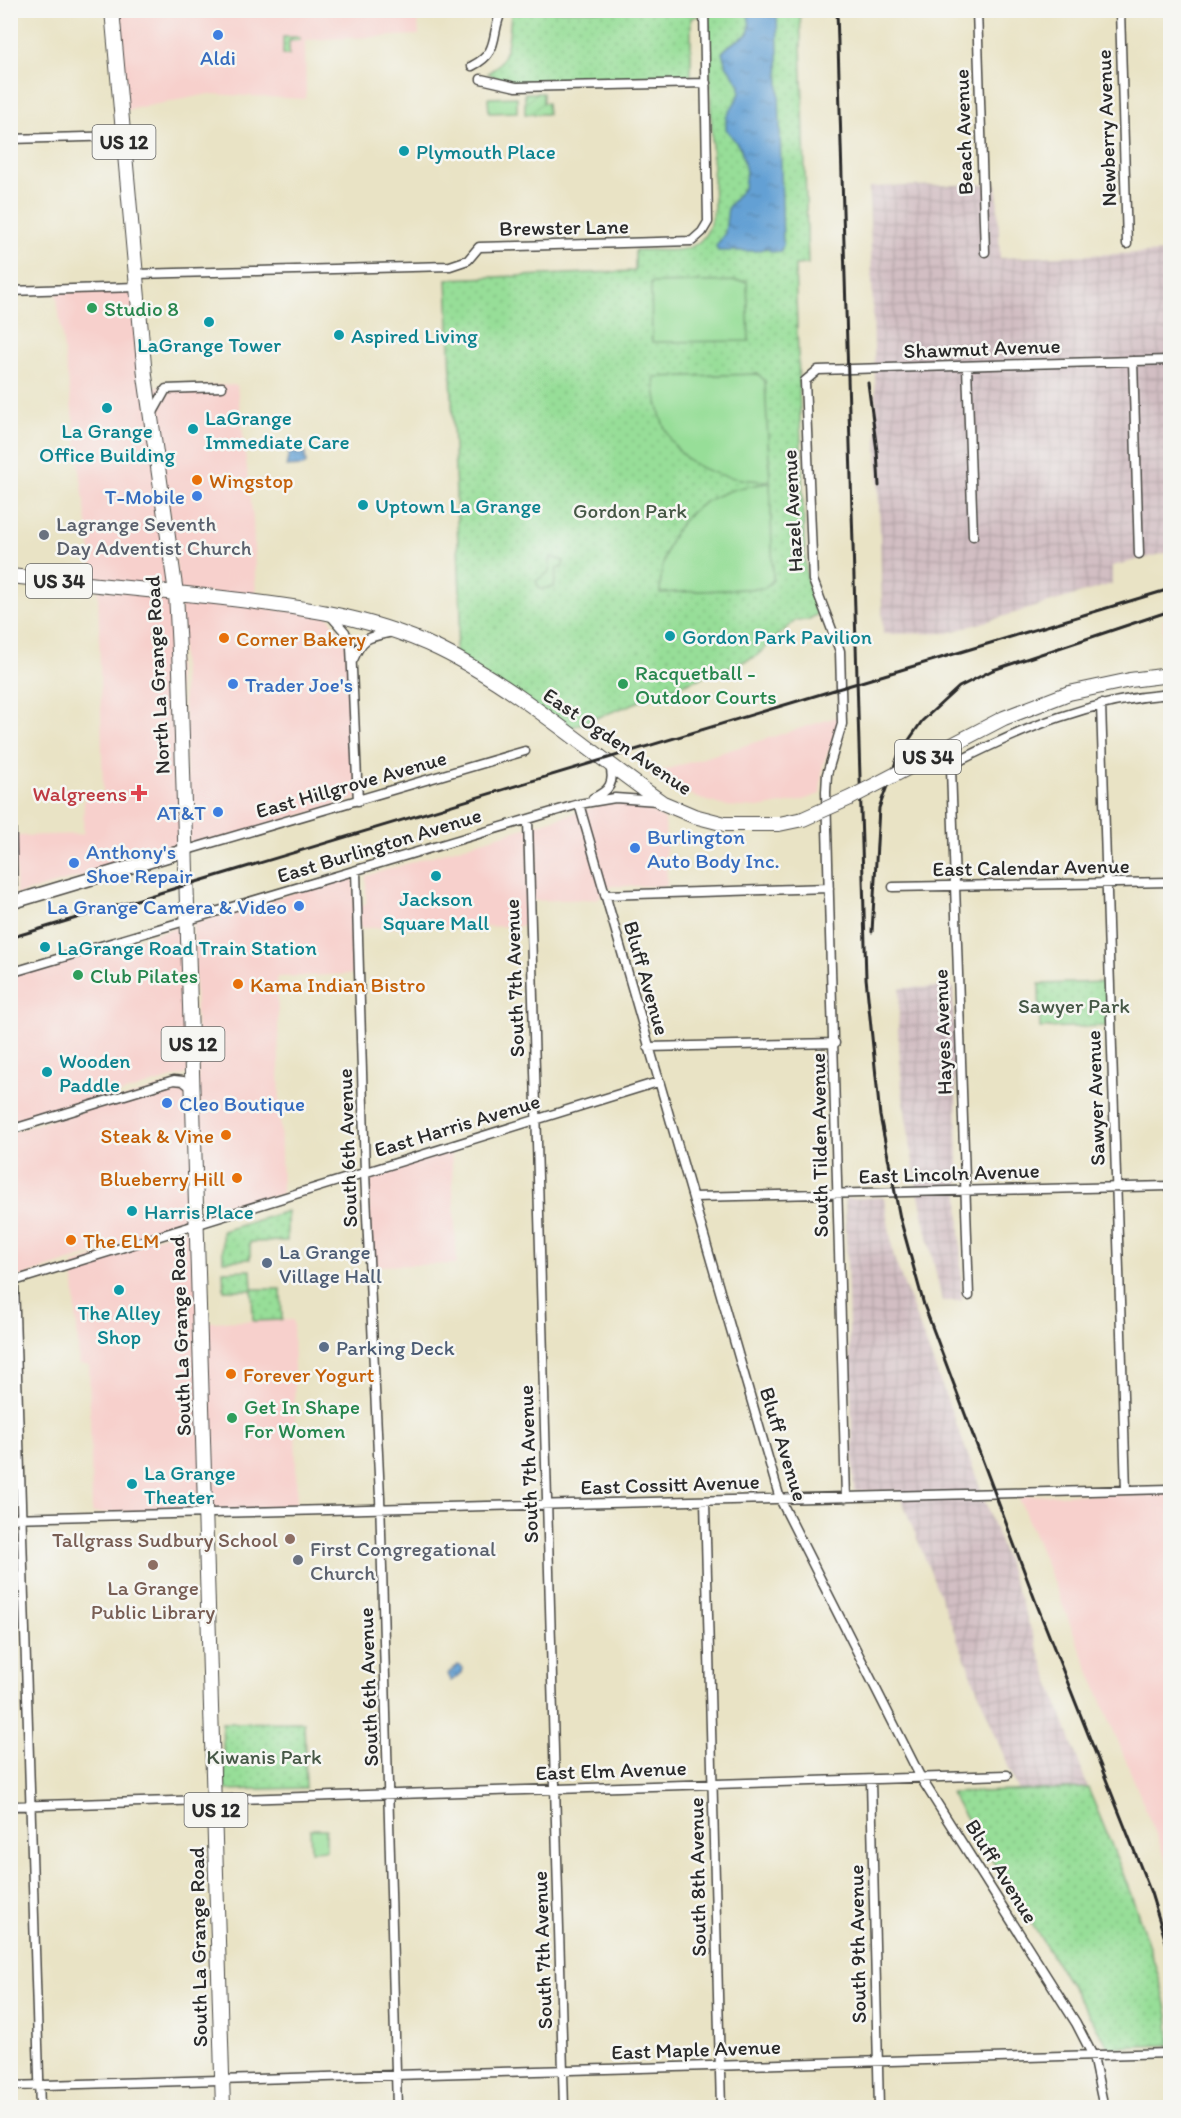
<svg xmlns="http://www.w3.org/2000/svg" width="1181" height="2118" font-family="Itim,sans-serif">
<defs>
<pattern id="industrial-grid" width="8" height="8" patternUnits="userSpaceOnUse" patternTransform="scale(1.5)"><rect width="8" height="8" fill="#d2bec3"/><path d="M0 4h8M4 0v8" fill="none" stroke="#b4a3a8"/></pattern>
<pattern id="grass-dots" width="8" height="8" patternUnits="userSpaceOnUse" patternTransform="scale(1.5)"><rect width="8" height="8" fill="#97de98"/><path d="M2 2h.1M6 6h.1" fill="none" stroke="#82bf83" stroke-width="1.8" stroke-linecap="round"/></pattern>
<pattern id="garden-furrows" width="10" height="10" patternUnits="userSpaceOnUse" patternTransform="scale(1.5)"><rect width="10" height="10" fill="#97de98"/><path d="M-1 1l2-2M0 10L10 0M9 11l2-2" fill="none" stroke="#82bf83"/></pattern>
<pattern id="water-ripples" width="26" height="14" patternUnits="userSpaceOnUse" patternTransform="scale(1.5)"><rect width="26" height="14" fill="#63a0d4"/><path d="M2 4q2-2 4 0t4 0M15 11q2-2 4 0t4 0" fill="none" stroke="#5283ac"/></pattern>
</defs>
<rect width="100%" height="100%" fill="#f6f6f2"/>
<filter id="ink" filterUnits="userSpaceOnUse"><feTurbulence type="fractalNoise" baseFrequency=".0167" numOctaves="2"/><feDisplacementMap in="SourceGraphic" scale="12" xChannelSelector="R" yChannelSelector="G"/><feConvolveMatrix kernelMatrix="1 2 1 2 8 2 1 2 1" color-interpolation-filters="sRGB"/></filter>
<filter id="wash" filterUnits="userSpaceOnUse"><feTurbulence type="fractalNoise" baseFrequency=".008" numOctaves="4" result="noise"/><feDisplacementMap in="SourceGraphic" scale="24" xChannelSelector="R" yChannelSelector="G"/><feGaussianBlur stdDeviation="1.35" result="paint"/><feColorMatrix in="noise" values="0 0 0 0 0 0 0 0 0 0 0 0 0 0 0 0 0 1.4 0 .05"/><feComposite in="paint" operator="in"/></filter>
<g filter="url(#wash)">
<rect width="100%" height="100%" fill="#e9e3c5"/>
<!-- built -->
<path fill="#f7d0cc" d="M 114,11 L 417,11 L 419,35 L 305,40 L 306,98 L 304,99 L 209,94 L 122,111 Z
M 134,289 L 173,591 L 95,583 L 56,291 Z
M 237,385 L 253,519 L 256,598 L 179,591 L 153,387 Z
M 98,588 L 175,598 L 184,848 L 16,895 L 15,836 L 83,834 L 84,799 L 103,795 Z
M 180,598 L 327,615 L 351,647 L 358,799 L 189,848 Z
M 1170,618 L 1170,674 L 1163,674 L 1163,620 Z
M 840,716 L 838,731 L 823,764 L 820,794 L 800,801 L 758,808 L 725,806 L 700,799 L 648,775 Z
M 611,802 L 647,808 L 665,820 L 667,886 L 612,886 L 598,899 L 524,901 L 524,926 L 359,928 L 358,905 L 366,904 L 366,876 Z
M 354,874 L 358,974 L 277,977 L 282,1194 L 202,1218 L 193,923 Z
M 185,925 L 190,1073 L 11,1126 L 11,976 Z
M 184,1080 L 193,1091 L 195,1221 L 11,1280 L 11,1132 Z
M 451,1148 L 457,1264 L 371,1266 L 368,1174 Z
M 196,1225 L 205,1511 L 92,1513 L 89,1365 L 79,1364 L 73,1264 Z
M 293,1320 L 297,1510 L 209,1511 L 203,1322 Z
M 1170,1492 L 1170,1869 L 1018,1496 Z"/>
<!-- industrial -->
<path fill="url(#industrial-grid)" d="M 997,184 L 1000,258 L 1170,252 L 1170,552 L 1112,566 L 1112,584 L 948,633 L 883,634 L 869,187 Z
M 953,987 L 962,1301 L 942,1301 L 916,1182 L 902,1090 L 898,1030 L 900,988 Z
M 884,1197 L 894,1258 L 977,1479 L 1088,1788 L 1018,1791 L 898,1491 L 854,1491 L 845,1199 Z"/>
<!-- grass -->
<path fill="url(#grass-dots)" stroke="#618462" stroke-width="1.5" d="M 697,10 L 698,16 L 691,18 L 691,76 L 518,82 L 499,80 L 488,73 C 509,62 509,36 511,14 L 518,11 Z
M 708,11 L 800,11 L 808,264 L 795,265 L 805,560 L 808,584 L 819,613 L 808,620 L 796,620 L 755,657 L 565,730 L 454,655 L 461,616 L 447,279 L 635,271 L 635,250 C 676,250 707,259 714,208 Z
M 283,37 L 300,37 L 300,40 L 289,41 L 289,55 L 283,55 Z
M 1107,982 L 1108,1026 L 1040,1028 L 1039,984 Z
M 287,1211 L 287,1241 L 250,1242 L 250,1259 L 223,1261 L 222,1231 Z
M 251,1270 L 252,1289 L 281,1289 L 282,1320 L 253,1321 L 252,1290 L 224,1290 L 223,1271 Z
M 304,1722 L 306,1788 L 225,1790 L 222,1723 Z
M 1088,1788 C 1110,1841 1132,1893 1149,1947 C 1160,1980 1171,2011 1170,2045 L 1109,2047 L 950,1793 Z"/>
<!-- garden -->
<path fill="url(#garden-furrows)" stroke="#618462" stroke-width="1.5" d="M 525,93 L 543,93 L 543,103 L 547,103 L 548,114 L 525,114 Z"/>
<!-- pitch -->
<path fill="#97de98" stroke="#618462" stroke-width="1.5" d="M 517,97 L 517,112 L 489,113 L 488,98 Z
M 747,281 L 749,341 L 652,342 L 651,283 Z
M 758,374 L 765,381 L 770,481 C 695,480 659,454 654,377 Z
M 770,483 L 773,580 L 765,588 L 660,593 C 661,522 702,489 770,483 Z
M 551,557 L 564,561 L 562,568 L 557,568 L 554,587 L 540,589 L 536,581 L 549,572 Z
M 310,1829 L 326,1829 L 326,1850 L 311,1851 Z"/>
<!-- water -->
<path fill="url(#water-ripples)" stroke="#476680" stroke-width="1.5" d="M 747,11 L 777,11 L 783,245 L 781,251 L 772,252 L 766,248 L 756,251 L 718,251 L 716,246 L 725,233 L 728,207 L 744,188 L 746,172 L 741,149 L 726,129 L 726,118 L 740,93 L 740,85 L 726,65 L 722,53 C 737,32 757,45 747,11 Z
M 289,453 L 305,453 L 306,463 L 303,466 L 286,467 Z
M 458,1665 L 463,1668 L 462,1673 L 451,1681 L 448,1674 Z"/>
</g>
<g filter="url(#ink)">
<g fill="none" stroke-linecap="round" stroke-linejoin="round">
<defs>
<path id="street" d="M 977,10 L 985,252
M 1120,10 L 1127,244
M 472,66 C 501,52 490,34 502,10
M 481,79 L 516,87 L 706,83
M 10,139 L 123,136
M 136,274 L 450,266 L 468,260 L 479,247 L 692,241 L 702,232 L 708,222 L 704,10
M 10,291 L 137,287
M 1133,361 L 1139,554
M 967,367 L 973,536
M 151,416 L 166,389 L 222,387
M 331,616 L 345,632 L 351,647 L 358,801
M 353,660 C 363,636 369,637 393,632
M 1101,704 L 1126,1490
M 10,748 L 13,902
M 593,798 C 609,791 615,783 610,766
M 579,804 L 780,1499 L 921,1778 L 1076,2023 L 1093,2056 L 1104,2108
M 528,820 L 564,2108
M 187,850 L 525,751
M 356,871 L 365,1172 L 380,1497 L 397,2108
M 893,887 L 1170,882
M 605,895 L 829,888
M 10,973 L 579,804 L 615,798 L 657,801
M 648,1047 L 835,1043
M 10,1130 L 174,1080 L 183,1081 L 192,1088
M 693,1197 L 1170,1186
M 14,1281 L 40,2108
M 11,1282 L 658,1082
M 969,1296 L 951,768 L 955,763 C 1026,727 1090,700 1170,694
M 846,1498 L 826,792 L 827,774 L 842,724 L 840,651 L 813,580 L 805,381 L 818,370 L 1170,360
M 705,1501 L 721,2108
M 10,1518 L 1170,1489
M 871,1781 L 879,2108
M 10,1806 L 1007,1775
M 10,2086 L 1170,2053"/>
<path id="secondary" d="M 10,903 L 187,850"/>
<path id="primary" d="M 112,10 L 145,376 L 176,593 L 180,671 L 223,2108
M 10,576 C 72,582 134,589 196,595 C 278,604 362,612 439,649 C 517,687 591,753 663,803 L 694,816 L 725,824
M 1130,680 L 1170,675"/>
</defs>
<!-- street casing -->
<use href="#street" stroke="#484742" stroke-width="11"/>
<!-- secondary casing -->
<use href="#secondary" stroke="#484742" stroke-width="15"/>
<!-- primary casing -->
<use href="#primary" stroke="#484742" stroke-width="16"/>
<!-- street -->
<use href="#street" stroke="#fff" stroke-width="8"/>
<!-- secondary -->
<use href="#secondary" stroke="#fff" stroke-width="12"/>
<!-- primary -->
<use href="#primary" stroke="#fff" stroke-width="14"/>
<!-- rail -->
<path stroke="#2b2b2b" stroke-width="3" d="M 837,10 L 866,978 L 880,1116 L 900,1218 L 924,1305 L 1035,1600 L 1151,1893 L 1170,1955
M 868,383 L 877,451 L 879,486
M 872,932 L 879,808 L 898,756 L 922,721 L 959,687 L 993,670 L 1170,611
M 10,938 L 1170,589"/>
<defs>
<path id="primary-bridge" d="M 725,824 L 779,824 L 803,819 L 850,798 L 1004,718 L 1069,693 L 1130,680"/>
</defs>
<!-- primary-bridge casing -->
<use href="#primary-bridge" stroke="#484742" stroke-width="16" stroke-linecap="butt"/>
<!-- primary-bridge -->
<use href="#primary-bridge" stroke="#fff" stroke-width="14"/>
</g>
</g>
<!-- markers -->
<g fill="#3f7fe0" stroke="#f6f6f2" stroke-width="2">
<circle cx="218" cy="35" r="6"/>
<circle cx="197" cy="496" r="6"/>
<circle cx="233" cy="684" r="6"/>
<circle cx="218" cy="812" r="6"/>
<circle cx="635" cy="848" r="6"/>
<circle cx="74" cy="863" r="6"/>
<circle cx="299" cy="906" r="6"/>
<circle cx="167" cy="1103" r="6"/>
</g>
<g fill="#0f9aa8" stroke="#f6f6f2" stroke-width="2">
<circle cx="404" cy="151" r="6"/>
<circle cx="209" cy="322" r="6"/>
<circle cx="339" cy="335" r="6"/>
<circle cx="107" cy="408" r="6"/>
<circle cx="193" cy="429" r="6"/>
<circle cx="363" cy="505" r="6"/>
<circle cx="670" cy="636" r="6"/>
<circle cx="436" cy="876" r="6"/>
<circle cx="45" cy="947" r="6"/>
<circle cx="47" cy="1072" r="6"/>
<circle cx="132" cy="1211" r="6"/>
<circle cx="119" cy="1290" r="6"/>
<circle cx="132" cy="1484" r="6"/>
</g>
<g fill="#2e9e5b" stroke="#f6f6f2" stroke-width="2">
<circle cx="92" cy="308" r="6"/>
<circle cx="623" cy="684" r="6"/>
<circle cx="78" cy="975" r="6"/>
<circle cx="232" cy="1418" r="6"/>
</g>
<g fill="#e8710a" stroke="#f6f6f2" stroke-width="2">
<circle cx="197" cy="480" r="6"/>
<circle cx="224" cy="638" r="6"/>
<circle cx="238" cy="984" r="6"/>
<circle cx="226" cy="1135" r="6"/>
<circle cx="237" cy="1178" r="6"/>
<circle cx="71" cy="1240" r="6"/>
<circle cx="231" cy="1374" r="6"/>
</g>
<g fill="#6b7280" stroke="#f6f6f2" stroke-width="2">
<circle cx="44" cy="535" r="6"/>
<circle cx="298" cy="1560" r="6"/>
</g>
<path fill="#e0444e" stroke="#f6f6f2" stroke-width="2" d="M136 784h6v6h6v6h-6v6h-6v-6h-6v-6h6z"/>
<g fill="#5c6f8a" stroke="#f6f6f2" stroke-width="2">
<circle cx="267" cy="1263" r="6"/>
<circle cx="324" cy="1347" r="6"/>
</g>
<g fill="#8d6e63" stroke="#f6f6f2" stroke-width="2">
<circle cx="290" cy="1539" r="6"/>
<circle cx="153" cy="1565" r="6"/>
</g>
<g text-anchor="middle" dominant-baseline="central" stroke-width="5" stroke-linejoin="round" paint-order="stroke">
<!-- shield labels -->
<g fill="#f6f6f2" stroke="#686867" stroke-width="1.5">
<rect x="92.5" y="125" width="63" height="34" rx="4.5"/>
<rect x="26" y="564" width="66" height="34" rx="4.5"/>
<rect x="895" y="740" width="66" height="34" rx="4.5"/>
<rect x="161.5" y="1027" width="63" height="34" rx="4.5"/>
<rect x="184.5" y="1793" width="63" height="34" rx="4.5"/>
</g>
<g font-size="20" font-weight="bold" fill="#2b2b2b">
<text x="124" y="142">US 12</text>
<text x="59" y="581">US 34</text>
<text x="928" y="757">US 34</text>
<text x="193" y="1044">US 12</text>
<text x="216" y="1810">US 12</text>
</g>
<!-- shop labels -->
<g font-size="21" fill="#366cbe" stroke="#f6f6f2" text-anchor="start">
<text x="218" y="57" text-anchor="middle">Aldi</text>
<text x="185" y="496" text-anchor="end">T-Mobile</text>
<text x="245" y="684">Trader Joe's</text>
<text x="206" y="812" text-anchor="end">AT&amp;T</text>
<text x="647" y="836">Burlington<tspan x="647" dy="24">Auto Body Inc.</tspan></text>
<text x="86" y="851">Anthony's<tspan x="86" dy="24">Shoe Repair</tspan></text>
<text x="287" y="906" text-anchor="end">La Grange Camera &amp; Video</text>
<text x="179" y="1103">Cleo Boutique</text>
</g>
<!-- street labels -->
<g font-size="21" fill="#2b2b2b" stroke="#f6f6f2">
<text transform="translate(1106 128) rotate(-92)">Newberry Avenue</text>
<text transform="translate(963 132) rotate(-92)">Beach Avenue</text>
<text transform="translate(564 227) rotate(-1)">Brewster Lane</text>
<text transform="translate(982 348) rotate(-2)">Shawmut Avenue</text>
<text transform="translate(792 511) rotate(-93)">Hazel Avenue</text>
<text transform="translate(157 675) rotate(-93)">North La Grange Road</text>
<text transform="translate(618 741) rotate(34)">East Ogden Avenue</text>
<text transform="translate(351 784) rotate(-16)">East Hillgrove Avenue</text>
<text transform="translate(379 845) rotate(-17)">East Burlington Avenue</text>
<text transform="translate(1031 867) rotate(-1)">East Calendar Avenue</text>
<text transform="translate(514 978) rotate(-92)">South 7th Avenue</text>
<text transform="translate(647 978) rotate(74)">Bluff Avenue</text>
<text transform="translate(942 1032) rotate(-92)">Hayes Avenue</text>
<text transform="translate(1095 1098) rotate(-92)">Sawyer Avenue</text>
<text transform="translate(457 1125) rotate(-17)">East Harris Avenue</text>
<text transform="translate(819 1145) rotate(-91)">South Tilden Avenue</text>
<text transform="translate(347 1148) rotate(-92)">South 6th Avenue</text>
<text transform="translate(949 1173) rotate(-2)">East Lincoln Avenue</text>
<text transform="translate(180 1336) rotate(-92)">South La Grange Road</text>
<text transform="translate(784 1444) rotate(73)">Bluff Avenue</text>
<text transform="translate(528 1464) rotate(-92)">South 7th Avenue</text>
<text transform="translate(670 1484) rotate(-2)">East Cossitt Avenue</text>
<text transform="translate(368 1687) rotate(-92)">South 6th Avenue</text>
<text transform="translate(611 1770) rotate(-2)">East Elm Avenue</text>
<text transform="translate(1002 1871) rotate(58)">Bluff Avenue</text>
<text transform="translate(697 1877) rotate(-91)">South 8th Avenue</text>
<text transform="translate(857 1944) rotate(-91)">South 9th Avenue</text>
<text transform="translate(198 1947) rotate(-91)">South La Grange Road</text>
<text transform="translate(542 1950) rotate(-92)">South 7th Avenue</text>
<text transform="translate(696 2049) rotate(-2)">East Maple Avenue</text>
</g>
<!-- culture labels -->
<g font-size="21" fill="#0d838f" stroke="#f6f6f2" text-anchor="start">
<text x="416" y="151">Plymouth Place</text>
<text x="351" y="335">Aspired Living</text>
<text x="209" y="344" text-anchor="middle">LaGrange Tower</text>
<text x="205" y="417">LaGrange<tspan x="205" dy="24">Immediate Care</tspan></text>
<text x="107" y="430" text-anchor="middle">La Grange<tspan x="107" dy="24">Office Building</tspan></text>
<text x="375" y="505">Uptown La Grange</text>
<text x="682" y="636">Gordon Park Pavilion</text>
<text x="436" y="898" text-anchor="middle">Jackson<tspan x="436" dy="24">Square Mall</tspan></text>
<text x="57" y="947">LaGrange Road Train Station</text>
<text x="59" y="1060">Wooden<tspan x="59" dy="24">Paddle</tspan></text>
<text x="144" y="1211">Harris Place</text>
<text x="119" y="1312" text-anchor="middle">The Alley<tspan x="119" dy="24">Shop</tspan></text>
<text x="144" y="1472">La Grange<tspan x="144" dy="24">Theater</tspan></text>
</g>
<!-- leisure labels -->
<g font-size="21" fill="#27864d" stroke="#f6f6f2" text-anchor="start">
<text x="104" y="308">Studio 8</text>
<text x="635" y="672">Racquetball -<tspan x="635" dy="24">Outdoor Courts</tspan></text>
<text x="90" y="975">Club Pilates</text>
<text x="244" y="1406">Get In Shape<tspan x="244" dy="24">For Women</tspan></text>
</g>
<!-- food labels -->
<g font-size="21" fill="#c56008" stroke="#f6f6f2" text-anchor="start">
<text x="209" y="480">Wingstop</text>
<text x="236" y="638">Corner Bakery</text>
<text x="250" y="984">Kama Indian Bistro</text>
<text x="214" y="1135" text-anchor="end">Steak &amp; Vine</text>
<text x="225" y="1178" text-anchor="end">Blueberry Hill</text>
<text x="83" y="1240">The ELM</text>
<text x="243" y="1374">Forever Yogurt</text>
</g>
<!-- park labels -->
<g font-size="21" fill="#465846" stroke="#f6f6f2">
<text x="630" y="510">Gordon Park</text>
<text x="1074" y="1005">Sawyer Park</text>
<text x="264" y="1756">Kiwanis Park</text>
</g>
<!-- worship labels -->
<g font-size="21" fill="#5b616d" stroke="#f6f6f2" text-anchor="start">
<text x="56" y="523">Lagrange Seventh<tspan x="56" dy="24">Day Adventist Church</tspan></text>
<text x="310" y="1548">First Congregational<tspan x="310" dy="24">Church</tspan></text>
</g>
<!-- health labels -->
<g font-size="21" fill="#be3a42" stroke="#f6f6f2" text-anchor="end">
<text x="127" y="793">Walgreens</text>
</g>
<!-- service labels -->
<g font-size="21" fill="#4e5e75" stroke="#f6f6f2" text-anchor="start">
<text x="279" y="1251">La Grange<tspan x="279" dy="24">Village Hall</tspan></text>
<text x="336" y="1347">Parking Deck</text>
</g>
<!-- education labels -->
<g font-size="21" fill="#785e54" stroke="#f6f6f2" text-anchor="end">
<text x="278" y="1539">Tallgrass Sudbury School</text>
<text x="153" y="1587" text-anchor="middle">La Grange<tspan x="153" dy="24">Public Library</tspan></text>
</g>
</g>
<!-- margin -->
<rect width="1181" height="2118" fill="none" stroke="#f6f6f2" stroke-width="36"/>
</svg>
